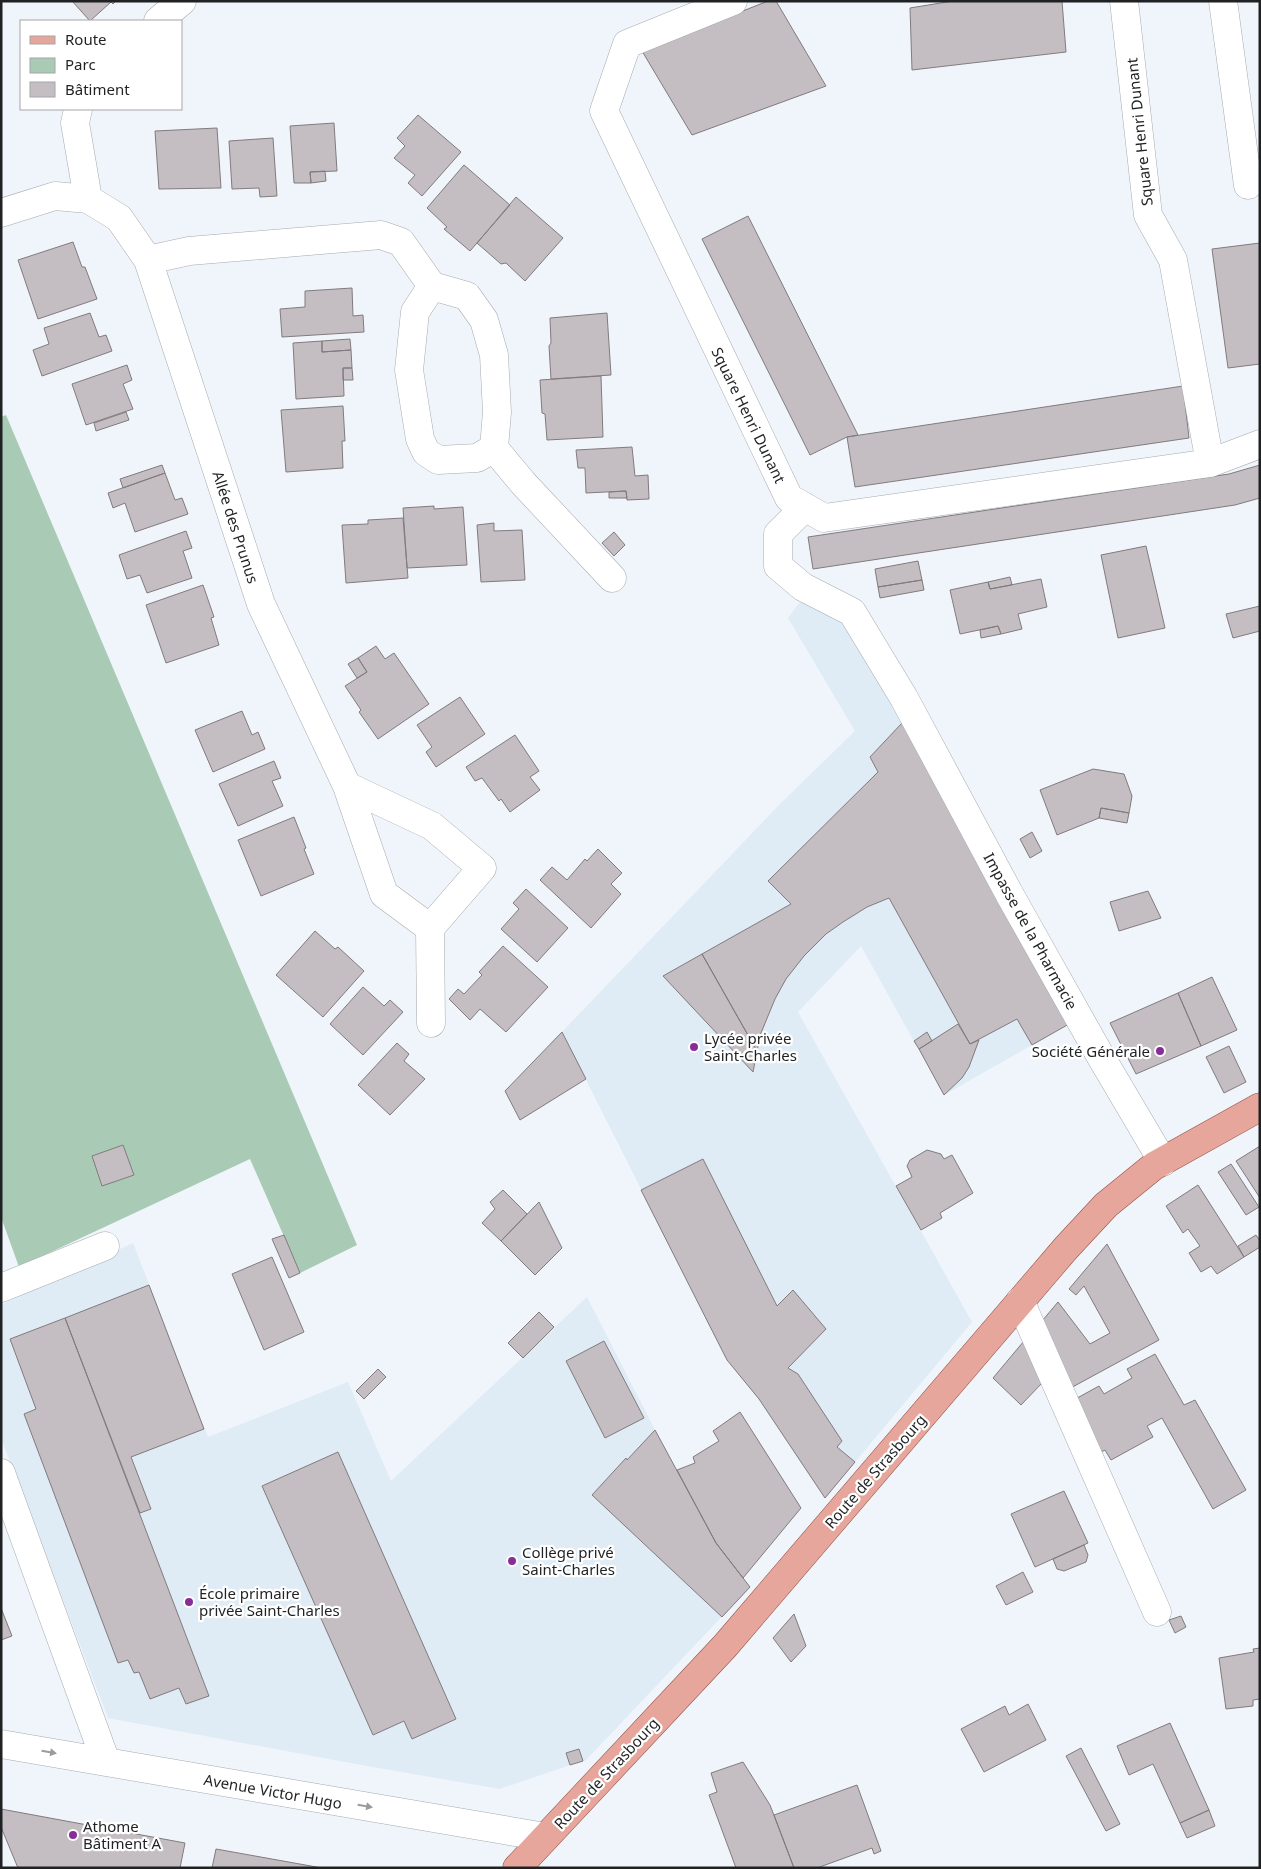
<svg xmlns="http://www.w3.org/2000/svg" width="1261" height="1869" font-family="'Noto Sans',sans-serif">
<rect width="100%" height="100%" fill="#eff5fa"/>
<!-- built -->
<path fill="#dfebf5" d="M 803,598 L 844,620 L 1069,1024 L 944,1095 L 861,946 L 798,1012 L 972,1322 L 825,1498 L 759,1399 L 727,1360 L 562,1032 L 779,805 L 855,731 L 788,618 Z
M 133,1243 L 208,1437 L 348,1382 L 391,1481 L 587,1297 L 655,1430 L 716,1543 L 750,1587 L 586,1760 L 583,1761 L 579,1749 L 567,1753 L 570,1765 L 500,1789 L 367,1766 L 108,1718 L 1,1438 L 1,1305 Z"/>
<!-- green -->
<path fill="#a9cbb5" d="M 6,415 L 357,1245 L 300,1273 L 250,1159 L 19,1267 L 1,1217 L 1,417 Z"/>
<!-- building -->
<path fill="#c4bec2" stroke="#817b7e" d="M 72,1 L 116,1 L 113,4 L 111,2 L 90,21 Z
M 768,1 L 776,1 L 826,86 L 692,135 L 642,51 Z
M 953,1 L 1062,1 L 1066,52 L 912,70 L 910,8 Z
M 418,115 L 461,152 L 422,196 L 408,183 L 415,175 L 394,158 L 405,146 L 397,138 Z
M 334,123 L 337,171 L 310,172 L 311,183 L 294,183 L 290,126 Z
M 217,128 L 221,188 L 159,189 L 155,131 Z
M 273,138 L 277,196 L 260,197 L 259,188 L 232,189 L 229,141 Z
M 464,165 L 510,205 L 470,251 L 444,229 L 447,227 L 427,208 Z
M 325,171 L 326,181 L 311,183 L 310,172 Z
M 516,197 L 563,238 L 525,281 L 506,263 L 501,264 L 477,243 Z
M 748,216 L 858,435 L 847,437 L 810,455 L 702,239 Z
M 73,242 L 82,267 L 85,267 L 97,299 L 38,319 L 18,260 Z
M 1260,243 L 1260,364 L 1228,368 L 1212,249 Z
M 352,288 L 353,316 L 363,315 L 364,332 L 282,337 L 280,309 L 305,307 L 305,291 Z
M 90,313 L 99,337 L 106,335 L 112,351 L 42,376 L 33,350 L 49,344 L 44,328 Z
M 607,313 L 611,375 L 551,379 L 549,346 L 551,343 L 550,318 Z
M 350,339 L 351,350 L 322,352 L 322,341 Z
M 322,341 L 322,352 L 351,350 L 352,368 L 343,368 L 344,396 L 296,399 L 293,343 Z
M 127,365 L 132,380 L 123,384 L 133,409 L 86,425 L 72,384 Z
M 343,368 L 352,368 L 353,380 L 343,380 Z
M 601,376 L 603,437 L 547,440 L 545,414 L 542,413 L 540,380 Z
M 1183,386 L 1189,438 L 855,487 L 847,437 Z
M 343,406 L 345,441 L 342,441 L 343,468 L 286,472 L 281,410 Z
M 126,412 L 129,420 L 96,431 L 94,423 Z
M 632,447 L 635,476 L 648,475 L 649,499 L 627,500 L 626,491 L 586,493 L 585,468 L 578,468 L 576,450 Z
M 162,465 L 165,473 L 123,488 L 120,479 Z
M 1260,465 L 1260,498 L 1235,505 L 813,569 L 808,537 L 1229,474 Z
M 165,473 L 175,500 L 182,498 L 188,514 L 135,532 L 125,503 L 113,508 L 108,493 Z
M 626,491 L 627,498 L 609,498 L 609,492 Z
M 434,506 L 434,509 L 463,507 L 467,565 L 407,568 L 403,508 Z
M 403,518 L 408,578 L 346,583 L 342,525 L 368,524 L 368,520 Z
M 494,523 L 494,531 L 522,530 L 525,580 L 481,582 L 477,525 Z
M 186,531 L 192,548 L 183,551 L 192,578 L 147,593 L 140,575 L 127,579 L 119,555 Z
M 614,532 L 625,545 L 614,556 L 602,543 Z
M 1146,546 L 1165,628 L 1118,638 L 1101,555 Z
M 918,561 L 922,580 L 878,587 L 875,569 Z
M 1010,577 L 1012,585 L 990,589 L 988,582 Z
M 1041,579 L 1047,607 L 1018,614 L 1022,629 L 1001,634 L 998,626 L 960,634 L 950,590 L 988,582 L 990,589 Z
M 922,580 L 924,590 L 880,598 L 878,587 Z
M 203,585 L 214,617 L 211,618 L 219,645 L 166,663 L 146,605 Z
M 1260,606 L 1260,631 L 1233,638 L 1226,614 Z
M 998,626 L 1001,634 L 981,638 L 980,630 Z
M 376,646 L 385,659 L 394,653 L 429,704 L 378,739 L 359,712 L 361,710 L 345,686 L 367,672 L 358,658 Z
M 358,658 L 367,672 L 357,678 L 348,664 Z
M 460,697 L 485,734 L 436,767 L 426,752 L 432,747 L 417,725 Z
M 242,711 L 252,735 L 258,732 L 265,749 L 213,772 L 195,730 Z
M 902,723 L 1069,1024 L 1032,1045 L 1017,1019 L 970,1044 L 889,898 L 867,907 L 843,922 L 826,934 L 804,956 L 786,979 L 775,999 L 761,1033 L 757,1051 L 702,954 L 791,904 L 768,881 L 878,772 L 870,757 Z
M 515,735 L 539,771 L 530,777 L 540,790 L 510,812 L 501,799 L 499,801 L 482,778 L 475,781 L 466,767 Z
M 274,761 L 281,778 L 272,781 L 283,806 L 238,826 L 219,784 Z
M 1093,769 L 1124,774 L 1132,796 L 1129,813 L 1101,808 L 1099,818 L 1057,835 L 1040,790 Z
M 1101,808 L 1129,813 L 1127,823 L 1099,818 Z
M 294,817 L 306,848 L 304,849 L 314,874 L 261,896 L 238,840 Z
M 1032,832 L 1042,851 L 1030,858 L 1020,839 Z
M 598,849 L 622,873 L 611,884 L 621,894 L 591,928 L 540,880 L 552,867 L 567,880 L 585,859 L 587,861 Z
M 526,889 L 568,928 L 537,962 L 501,929 L 519,909 L 513,903 Z
M 1148,891 L 1161,918 L 1119,931 L 1110,902 Z
M 315,931 L 335,949 L 338,947 L 364,971 L 323,1017 L 276,975 Z
M 503,946 L 548,987 L 506,1032 L 480,1009 L 470,1020 L 449,999 L 458,989 L 464,994 L 482,975 L 479,972 Z
M 702,954 L 757,1051 L 753,1072 L 663,976 Z
M 1212,977 L 1237,1030 L 1201,1046 L 1178,993 Z
M 363,987 L 384,1006 L 390,1000 L 403,1012 L 363,1055 L 330,1024 Z
M 1178,993 L 1201,1046 L 1136,1074 L 1110,1023 Z
M 958,1024 L 970,1044 L 979,1040 L 969,1067 L 962,1078 L 944,1095 L 919,1049 Z
M 562,1032 L 586,1079 L 520,1120 L 505,1091 Z
M 927,1032 L 932,1041 L 919,1049 L 914,1041 Z
M 397,1043 L 409,1054 L 404,1061 L 425,1079 L 390,1115 L 358,1085 Z
M 1229,1046 L 1246,1082 L 1224,1093 L 1206,1057 Z
M 123,1145 L 134,1175 L 102,1186 L 92,1156 Z
M 1260,1146 L 1260,1198 L 1236,1161 Z
M 927,1150 L 941,1154 L 944,1159 L 952,1155 L 973,1193 L 940,1213 L 942,1218 L 921,1230 L 896,1186 L 912,1177 L 907,1166 L 910,1160 Z
M 703,1159 L 777,1306 L 793,1290 L 826,1329 L 788,1368 L 798,1374 L 842,1441 L 837,1447 L 855,1462 L 825,1498 L 759,1399 L 727,1360 L 641,1190 Z
M 1231,1164 L 1259,1207 L 1246,1215 L 1218,1172 Z
M 1198,1185 L 1244,1257 L 1217,1274 L 1211,1266 L 1201,1272 L 1189,1253 L 1200,1246 L 1188,1229 L 1183,1233 L 1166,1206 Z
M 503,1190 L 527,1214 L 501,1241 L 482,1223 L 495,1209 L 490,1202 Z
M 539,1202 L 562,1248 L 535,1275 L 501,1241 Z
M 284,1235 L 300,1273 L 289,1278 L 272,1239 Z
M 1256,1235 L 1260,1241 L 1260,1247 L 1244,1257 L 1238,1246 Z
M 1107,1244 L 1159,1340 L 1067,1390 L 1037,1327 L 1058,1302 L 1090,1344 L 1110,1333 L 1084,1286 L 1076,1295 L 1069,1289 Z
M 272,1257 L 304,1332 L 264,1350 L 232,1274 Z
M 149,1285 L 204,1429 L 131,1457 L 151,1509 L 140,1513 L 65,1318 Z
M 539,1312 L 554,1327 L 523,1358 L 508,1343 Z
M 65,1318 L 209,1696 L 186,1704 L 179,1688 L 150,1699 L 139,1672 L 134,1673 L 128,1660 L 118,1663 L 24,1414 L 36,1409 L 10,1339 Z
M 604,1341 L 644,1418 L 605,1438 L 566,1361 Z
M 1024,1341 L 1043,1382 L 1021,1405 L 993,1378 Z
M 1155,1354 L 1184,1405 L 1195,1400 L 1246,1490 L 1213,1509 L 1162,1418 L 1147,1426 L 1153,1437 L 1111,1460 L 1105,1450 L 1099,1453 L 1070,1402 L 1099,1386 L 1104,1394 L 1132,1378 L 1127,1369 Z
M 378,1369 L 386,1377 L 364,1399 L 356,1391 Z
M 740,1412 L 801,1508 L 743,1578 L 716,1543 L 677,1470 L 695,1463 L 693,1457 L 719,1441 L 713,1431 Z
M 655,1430 L 716,1543 L 750,1587 L 722,1617 L 592,1495 L 626,1458 L 627,1460 Z
M 338,1452 L 456,1719 L 412,1739 L 404,1721 L 373,1735 L 262,1486 Z
M 1064,1491 L 1088,1543 L 1035,1567 L 1011,1514 Z
M 1084,1545 L 1088,1555 L 1086,1562 L 1064,1571 L 1057,1569 L 1053,1559 Z
M 1023,1572 L 1033,1592 L 1006,1605 L 996,1586 Z
M 1,1608 L 12,1636 L 1,1640 Z
M 794,1614 L 806,1646 L 791,1662 L 773,1638 Z
M 1181,1616 L 1186,1627 L 1175,1633 L 1169,1620 Z
M 1260,1648 L 1260,1699 L 1253,1700 L 1253,1706 L 1226,1709 L 1219,1658 L 1254,1652 L 1253,1649 Z
M 1028,1704 L 1046,1740 L 984,1772 L 961,1729 L 1005,1706 L 1009,1715 Z
M 1170,1723 L 1209,1810 L 1180,1823 L 1153,1764 L 1129,1775 L 1117,1746 Z
M 1081,1748 L 1120,1824 L 1106,1831 L 1066,1756 Z
M 579,1749 L 583,1761 L 570,1765 L 566,1753 Z
M 743,1762 L 770,1805 L 794,1868 L 736,1868 L 709,1795 L 717,1792 L 711,1773 Z
M 857,1785 L 881,1851 L 874,1854 L 872,1848 L 817,1868 L 794,1868 L 774,1815 Z
M 1,1809 L 185,1843 L 180,1868 L 18,1868 L 1,1827 Z
M 1209,1810 L 1215,1826 L 1187,1838 L 1180,1823 Z
M 216,1849 L 322,1868 L 212,1868 Z"/>
<g fill="none" stroke-linecap="round" stroke-linejoin="round">
<defs>
<path id="minor" d="M 733,1 L 627,44 L 604,111 L 789,498 L 824,518 L 1210,463 L 1260,444
M 1124,1 L 1148,215 L 1173,260 L 1210,463
M 1223,1 L 1248,185
M 158,21 L 182,1
M 78,109 L 75,123 L 88,199
M 1,213 L 55,196 L 88,199 L 119,218 L 148,260 L 261,604 L 347,786 L 384,894 L 430,928 L 482,868 L 432,826 L 347,786
M 148,260 L 189,251 L 381,235 L 401,242 L 432,286 L 415,312 L 409,370 L 420,439 L 426,452 L 438,460 L 477,458 L 494,448 L 497,412 L 494,355 L 484,320 L 467,296 L 432,286
M 494,448 L 523,483 L 612,578
M 805,507 L 778,534 L 778,566 L 803,587 L 852,612 L 904,698 L 1011,897 L 1101,1057 L 1163,1162
M 430,928 L 431,1023
M 1,1288 L 105,1246
M 1020,1301 L 1157,1612
M 1,1473 L 106,1762
M 1,1744 L 545,1837"/>
<path id="major" d="M 517,1868 L 725,1646 L 1066,1248 L 1106,1205 L 1154,1166 L 1260,1107"/>
</defs>
<!-- minor casing -->
<use href="#minor" stroke="#a6abb0" stroke-width="29"/>
<!-- major casing -->
<use href="#major" stroke="#955146" stroke-width="29"/>
<!-- minor -->
<use href="#minor" stroke="#fff" stroke-width="28"/>
<!-- major -->
<use href="#major" stroke="#e6a69b" stroke-width="28"/>
</g>
<!-- one-way arrows -->
<defs><path id="oneway-solid" d="M-6-.8H1V-3.2L6.5 0L1 3.2V.8H-6Z" transform="scale(1.25)"/></defs>
<g fill="#9a9b9c">
<use href="#oneway-solid" transform="translate(49 1752) rotate(10)"/>
<use href="#oneway-solid" transform="translate(365 1806) rotate(10)"/>
</g>
<!-- markers -->
<g fill="#872d98" stroke="#fff" stroke-width="2">
<circle cx="694" cy="1047" r="5"/>
<circle cx="1160" cy="1051" r="5"/>
<circle cx="512" cy="1561" r="5"/>
<circle cx="189" cy="1602" r="5"/>
<circle cx="73" cy="1835" r="5"/>
</g>
<g text-anchor="middle" dominant-baseline="central" stroke-width="4.5" stroke-linejoin="round" paint-order="stroke">
<!-- street labels -->
<g font-size="15" fill="#1f2122" stroke="#fff">
<text transform="translate(1139 132) rotate(-96)">Square Henri Dunant</text>
<text transform="translate(749 415) rotate(64)">Square Henri Dunant</text>
<text transform="translate(236 527) rotate(72)">Allée des Prunus</text>
<text transform="translate(1031 931) rotate(61)">Impasse de la Pharmacie</text>
<text transform="translate(875 1471) rotate(-49)">Route de Strasbourg</text>
<text transform="translate(606 1773) rotate(-47)">Route de Strasbourg</text>
<text transform="translate(273 1791) rotate(10)">Avenue Victor Hugo</text>
</g>
<!-- poi labels -->
<g font-size="15" fill="#1f2122" stroke="#fff" text-anchor="start">
<text x="704" y="1038">Lycée privée<tspan x="704" dy="17">Saint-Charles</tspan></text>
<text x="1150" y="1051" text-anchor="end">Société Générale</text>
<text x="522" y="1552">Collège privé<tspan x="522" dy="17">Saint-Charles</tspan></text>
<text x="199" y="1593">École primaire<tspan x="199" dy="17">privée Saint-Charles</tspan></text>
<text x="83" y="1826">Athome<tspan x="83" dy="17">Bâtiment A</tspan></text>
</g>
</g>
<!-- border -->
<rect width="1261" height="1869" fill="none" stroke="#1f2122" stroke-width="5"/>
<!-- legend -->
<rect x="20" y="20" width="162" height="90" fill="#ffffff" stroke="#a5a6a7"/>
<rect x="30" y="36" width="25" height="8" fill="#e6a69b" stroke="#a5a6a7"/>
<text x="65" y="45" font-size="15" fill="#1f2122">Route</text>
<rect x="30" y="58" width="25" height="15" fill="#a9cbb5" stroke="#a5a6a7"/>
<text x="65" y="70" font-size="15" fill="#1f2122">Parc</text>
<rect x="30" y="82" width="25" height="15" fill="#c4bec2" stroke="#a5a6a7"/>
<text x="65" y="95" font-size="15" fill="#1f2122">Bâtiment</text>
</svg>
